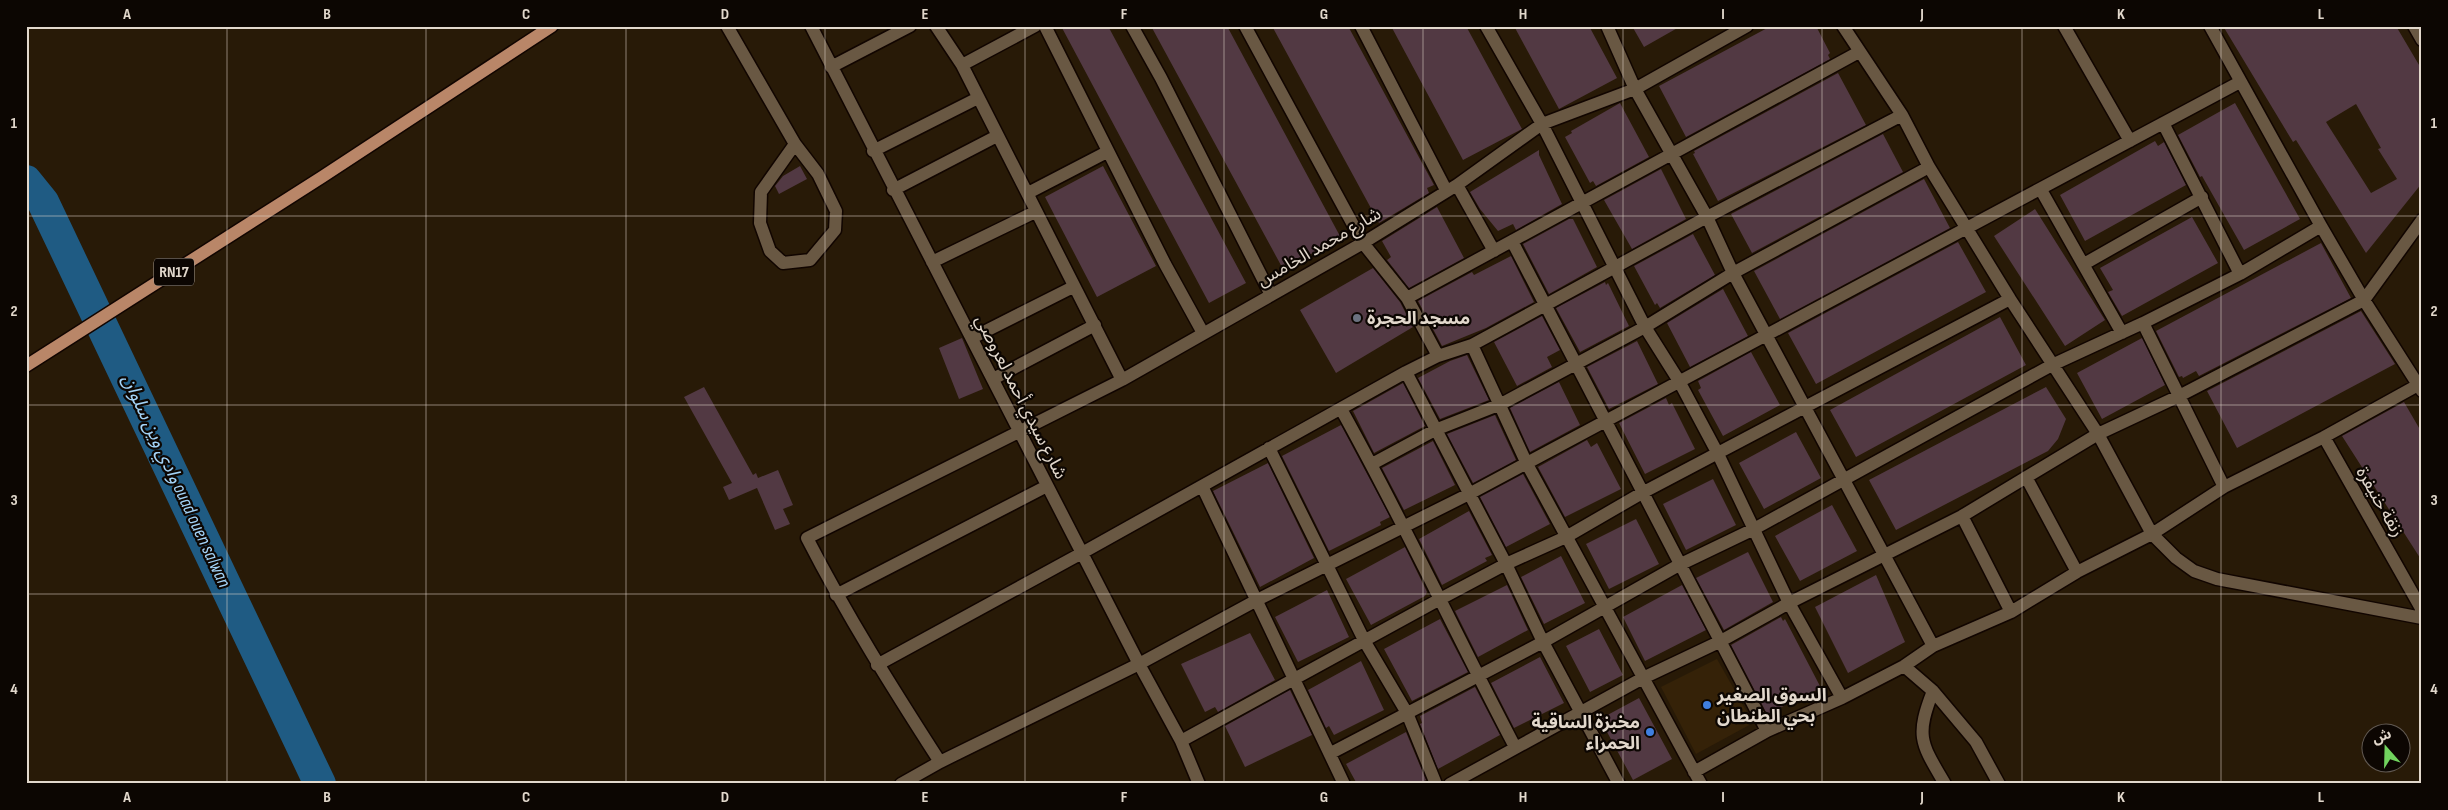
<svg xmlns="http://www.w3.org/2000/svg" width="2448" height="810" font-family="'Sofia Sans Condensed','Noto Sans Arabic',sans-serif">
<rect width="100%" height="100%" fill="#281a07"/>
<!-- built -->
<path fill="#352208" d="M 1717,659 L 1753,723 L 1696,754 L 1661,687 Z"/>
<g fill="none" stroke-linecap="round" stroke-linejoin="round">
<!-- river -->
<path stroke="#1f5b83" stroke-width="32" d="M 26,181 L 43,202 L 320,784"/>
</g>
<!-- building -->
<path fill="#523943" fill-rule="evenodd" d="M 1061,26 L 1108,26 L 1246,283 L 1209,303 Z
M 1151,26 L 1227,26 L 1341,238 L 1283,269 Z
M 1272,26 L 1348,26 L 1434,185 L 1427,188 L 1429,193 L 1379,223 Z
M 1391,26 L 1466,26 L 1522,129 L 1463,160 Z
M 1514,26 L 1589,26 L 1617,78 L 1559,109 Z
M 1632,26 L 1681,26 L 1644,47 Z
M 1771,26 L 1816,26 L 1830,53 L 1828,55 L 1830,59 L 1686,137 L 1659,86 Z
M 2223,26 L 2396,26 L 2422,70 L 2422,183 L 2366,253 L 2296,140 L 2293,142 ZM 2356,104 L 2381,148 L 2378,149 L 2397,179 L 2371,193 L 2326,122 Z
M 1838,73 L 1866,125 L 1718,201 L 1693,154 L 1695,153 L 1694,151 Z
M 1620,103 L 1649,157 L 1596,186 L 1593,181 L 1590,183 L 1565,137 L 1572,133 L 1571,131 Z
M 2235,103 L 2300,219 L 2244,250 L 2202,176 L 2200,177 L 2178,135 Z
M 1883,134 L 1903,172 L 1752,253 L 1731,214 Z
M 2155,141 L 2158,146 L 2164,142 L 2186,185 L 2085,241 L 2060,195 Z
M 1539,150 L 1539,155 L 1562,204 L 1516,230 L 1513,224 L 1498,231 L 1480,209 L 1470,192 Z
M 800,166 L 807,179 L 779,194 L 775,186 L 783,176 Z
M 1103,166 L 1156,266 L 1097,297 L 1045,197 Z
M 1661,169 L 1686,219 L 1632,249 L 1604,200 Z
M 1924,179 L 1950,228 L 1780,319 L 1754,271 Z
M 1437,207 L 1464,258 L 1409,288 L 1387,260 L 1391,257 L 1382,241 Z
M 2035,209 L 2105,320 L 2065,346 L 1994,236 Z
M 2192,217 L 2218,263 L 2122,316 L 2108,292 L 2113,290 L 2100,268 Z
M 1569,219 L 1573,219 L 1597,267 L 1549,294 L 1523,244 Z
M 1693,234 L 1715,275 L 1660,308 L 1657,303 L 1655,305 L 1634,266 Z
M 1958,242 L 1986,292 L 1816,384 L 1788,333 Z
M 2321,243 L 2351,298 L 2199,376 L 2196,371 L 2183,378 L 2182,376 L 2179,377 L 2156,331 Z
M 1511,256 L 1534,302 L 1486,328 L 1442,346 L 1418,301 L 1472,272 L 1474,275 Z
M 1373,268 L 1400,302 L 1413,327 L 1336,373 L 1300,310 Z
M 1605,282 L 1606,285 L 1608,283 L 1629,326 L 1580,352 L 1556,308 Z
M 1723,289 L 1748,336 L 1690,367 L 1667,323 Z
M 2361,311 L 2395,364 L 2237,448 L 2207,391 Z
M 1542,316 L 1560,350 L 1547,357 L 1552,367 L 1517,386 L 1494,342 Z
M 2000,317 L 2026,365 L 1856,457 L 1830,410 Z
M 962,338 L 983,389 L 959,399 L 939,348 Z
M 2142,338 L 2165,385 L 2102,419 L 2077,373 Z
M 1637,341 L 1658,384 L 1609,409 L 1587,367 Z
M 1751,352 L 1780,405 L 1723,436 L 1698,390 L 1701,388 L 1698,381 Z
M 1467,355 L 1489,400 L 1440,419 L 1418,378 L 1450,361 Z
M 1559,382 L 1580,425 L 1530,452 L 1510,408 Z
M 1403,383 L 1425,426 L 1374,453 L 1353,411 Z
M 704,387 L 753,475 L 756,473 L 758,478 L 778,470 L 793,505 L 783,509 L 790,524 L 775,530 L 757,488 L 729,500 L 723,487 L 732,483 L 684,397 Z
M 2046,387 L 2066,419 L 2058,439 L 2048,451 L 1896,530 L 1869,480 Z
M 1666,398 L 1669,405 L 1672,403 L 1695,449 L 1645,474 L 1619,423 Z
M 2404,402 L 2422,433 L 2422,561 L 2342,436 Z
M 1495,415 L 1516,460 L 1473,483 L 1447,434 Z
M 1341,425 L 1390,517 L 1380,522 L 1381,525 L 1329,551 L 1282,456 Z
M 1796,432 L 1821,478 L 1764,509 L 1739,463 Z
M 1587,440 L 1591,447 L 1597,443 L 1621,489 L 1565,517 L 1538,467 Z
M 1433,441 L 1455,485 L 1404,510 L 1382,468 Z
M 1268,463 L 1314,558 L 1260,587 L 1213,491 Z
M 1523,474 L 1550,524 L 1506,547 L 1480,497 Z
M 1713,479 L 1736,525 L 1686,550 L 1663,504 Z
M 1832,505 L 1857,551 L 1800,581 L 1775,536 Z
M 1469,511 L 1492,555 L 1485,558 L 1487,561 L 1442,585 L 1419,539 Z
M 1636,519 L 1659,564 L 1609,589 L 1586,544 Z
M 1405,547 L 1427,592 L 1425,596 L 1371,625 L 1346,579 Z
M 1748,552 L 1773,602 L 1724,630 L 1696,578 Z
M 1561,556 L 1585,603 L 1544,624 L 1521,577 Z
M 1876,575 L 1905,642 L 1848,673 L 1815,607 Z
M 1507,585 L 1528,630 L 1478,657 L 1455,611 Z
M 1682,585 L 1706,630 L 1645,661 L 1623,617 Z
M 1327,590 L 1349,637 L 1298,662 L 1275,617 Z
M 1781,617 L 1783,621 L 1785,619 L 1821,688 L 1767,714 L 1731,645 Z
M 1440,619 L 1468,672 L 1412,701 L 1384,649 Z
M 1599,629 L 1623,675 L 1590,692 L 1566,646 Z
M 1250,633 L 1275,680 L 1218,712 L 1215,707 L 1205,712 L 1181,664 Z
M 1540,657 L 1564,703 L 1514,728 L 1491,683 Z
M 1361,661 L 1384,710 L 1334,735 L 1329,726 L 1326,728 L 1308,690 Z
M 1475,687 L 1500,735 L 1438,769 L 1420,724 L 1422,723 L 1420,716 Z
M 1290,690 L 1312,735 L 1245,767 L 1225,726 Z
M 1639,698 L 1672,759 L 1633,780 L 1600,719 Z
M 1406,732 L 1426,780 L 1420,784 L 1357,784 L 1346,764 Z"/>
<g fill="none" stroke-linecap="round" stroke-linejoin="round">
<defs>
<path id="minor" d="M 727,26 L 795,144 L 818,174 L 836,211 L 835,230 L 810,260 L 783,263 L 770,251 L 760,223 L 761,192 L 795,144
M 811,26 L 1139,664 L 1181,741 L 1199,784
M 936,26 L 962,65 L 1122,380
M 1045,26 L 1165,264 L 1203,333
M 1132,26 L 1161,78 L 1271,295
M 1245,26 L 1363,243 L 1407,298 L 1438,356
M 1361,26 L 1446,190
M 1486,26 L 1542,124 L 1645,327 L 1679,381 L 1718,454 L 1789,603 L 1842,698
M 1607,26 L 1635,89 L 1707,217 L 1733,273 L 1933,646
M 1843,26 L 1902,115 L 1929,167 L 2010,299 L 2098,434 L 2152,534 L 2176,558 L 2194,571 L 2217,579 L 2422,618
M 2064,26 L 2130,141
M 2210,26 L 2321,226 L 2364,300 L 2422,391
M 2414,26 L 2422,40
M 962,65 L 1035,26
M 831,67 L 910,26
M 2163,123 L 2240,274
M 873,151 L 978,98
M 1457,185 L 1494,251
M 893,190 L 997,136
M 2041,190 L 2122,333
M 1028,193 L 1107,152
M 1512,241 L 1767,731
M 932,262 L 1035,212
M 2084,264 L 2202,197
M 1407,298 L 1859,52
M 2143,323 L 2224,487
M 972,338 L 1073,287
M 1472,345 L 1527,464 L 1701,784
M 1406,372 L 1506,564 L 1543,642 L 1619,784
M 993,379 L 1095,325
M 1341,409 C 1403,520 1456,635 1515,747
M 2324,437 L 2422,610
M 1269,448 L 1365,642 L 1407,713 L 1436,784
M 1372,464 L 1435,430 L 1501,404 L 1645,327 L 1733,273 L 1929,167
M 2026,477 L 2077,572
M 1202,486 L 1344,784
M 1962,516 L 2011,612
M 836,595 L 1047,486
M 877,665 L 1082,553 L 1406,372 L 1438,356 L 1472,345 L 1707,217 L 1902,115
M 1904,666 L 1933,691 L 1976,742 L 1999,784
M 1933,691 C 1915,737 1921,743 1945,784
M 1181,741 L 1442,598 L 1506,564 L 1566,537 L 1642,493 L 2010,299
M 1331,753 L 1543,642 L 1679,565 L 1754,529 L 2052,365 L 2143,323 L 2240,274 L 2321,226
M 940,762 C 893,689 847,616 807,538 L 1122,380 L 1363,243 L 1457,185 L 1542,124 L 1635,89 L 1747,26
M 1694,772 L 1767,731 L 1842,698 L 1904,666 L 1933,646 L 2011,612 L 2077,572 L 2152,534 L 2224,487 L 2324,437 L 2418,385
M 901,784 L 940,762 L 1139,664 L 1257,600 L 1469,494 L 2240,82
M 1450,784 L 1643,678 L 1719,642 L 1789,603 L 1962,516 L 2098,434 L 2179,396 L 2364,300 L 2422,220"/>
<path id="major" d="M 26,366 L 322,177 L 552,26"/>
</defs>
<!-- minor casing -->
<use href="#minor" stroke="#110500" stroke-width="15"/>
<!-- major casing -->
<use href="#major" stroke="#110500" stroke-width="15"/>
<!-- minor -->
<use href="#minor" stroke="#695843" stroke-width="12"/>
<!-- major -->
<use href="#major" stroke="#b98668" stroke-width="12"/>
</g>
<!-- grid -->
<path fill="none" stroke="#e2d8cc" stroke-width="1" stroke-opacity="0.55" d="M 227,26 L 227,784M 426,26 L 426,784M 626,26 L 626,784M 825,26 L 825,784M 1025,26 L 1025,784M 1224,26 L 1224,784M 1423,26 L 1423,784M 1623,26 L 1623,784M 1822,26 L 1822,784M 2022,26 L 2022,784M 2221,26 L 2221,784M 26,216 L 2422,216M 26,405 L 2422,405M 26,594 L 2422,594"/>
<!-- markers -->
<circle fill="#6b7280" stroke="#0c0602" stroke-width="2" cx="1357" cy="318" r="5"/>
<g fill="#3f7fe0" stroke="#0c0602" stroke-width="2">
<circle cx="1707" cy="705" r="5"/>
<circle cx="1650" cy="732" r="5"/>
</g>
<g text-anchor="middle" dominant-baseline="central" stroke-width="4.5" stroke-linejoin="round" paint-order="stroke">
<!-- shield labels -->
<rect fill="#0c0602" stroke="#a2998f" stroke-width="1" x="154" y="258.5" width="40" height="27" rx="4"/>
<g font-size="16" font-weight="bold" fill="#e2d8cc">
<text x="174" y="272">RN17</text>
</g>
<!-- street labels -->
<g font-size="18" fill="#e2d8cc" stroke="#0c0602">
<text transform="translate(1319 247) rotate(-30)">شارع محمد الخامس</text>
<text transform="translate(1021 397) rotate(63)">شارع سيدي أحمد لعروصي</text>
<text transform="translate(2380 502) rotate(60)">زنقة خنيفرة</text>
</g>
<!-- poi labels -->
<g font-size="18" font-weight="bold" fill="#e2d8cc" stroke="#0c0602" text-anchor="start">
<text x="1367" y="318">مسجد الحجرة</text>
<text x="1717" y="695">السوق الصغير<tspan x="1717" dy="21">بحي الطنطان</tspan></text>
<text x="1640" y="722" text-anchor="end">مخبزة الساقية<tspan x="1640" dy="21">الحمراء</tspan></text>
</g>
<!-- water labels -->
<g font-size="19" font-style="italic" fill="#a2d2f6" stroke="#0c0602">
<text transform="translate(176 481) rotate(65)">وادي وين سلوان ouad ouen salwan</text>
</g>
</g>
<!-- border -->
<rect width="2448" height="810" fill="none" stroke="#0c0602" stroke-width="55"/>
<!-- north arrow -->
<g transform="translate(2386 748) rotate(340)"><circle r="24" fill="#0c0602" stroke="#625a53"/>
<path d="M0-4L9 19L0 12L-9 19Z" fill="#71d35e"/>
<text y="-8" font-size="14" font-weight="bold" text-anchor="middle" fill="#e2d8cc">ش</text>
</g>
<rect x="28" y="28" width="2392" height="754" fill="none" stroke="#e2d8cc" stroke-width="2"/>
<g font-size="16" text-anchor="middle" font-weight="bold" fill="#e2d8cc">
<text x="127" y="19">A</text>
<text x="327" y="19">B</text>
<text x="526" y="19">C</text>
<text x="725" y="19">D</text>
<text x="925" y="19">E</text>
<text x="1124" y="19">F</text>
<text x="1324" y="19">G</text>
<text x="1523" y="19">H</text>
<text x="1723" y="19">I</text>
<text x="1922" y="19">J</text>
<text x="2121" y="19">K</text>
<text x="2321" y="19">L</text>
<text x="14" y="128">1</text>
<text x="2434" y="128">1</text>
<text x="14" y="316">2</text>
<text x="2434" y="316">2</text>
<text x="14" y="505">3</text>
<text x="2434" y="505">3</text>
<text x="14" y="694">4</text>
<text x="2434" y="694">4</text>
<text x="127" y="802">A</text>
<text x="327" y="802">B</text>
<text x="526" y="802">C</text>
<text x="725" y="802">D</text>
<text x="925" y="802">E</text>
<text x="1124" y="802">F</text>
<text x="1324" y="802">G</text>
<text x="1523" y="802">H</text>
<text x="1723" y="802">I</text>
<text x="1922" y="802">J</text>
<text x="2121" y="802">K</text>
<text x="2321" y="802">L</text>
</g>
</svg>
